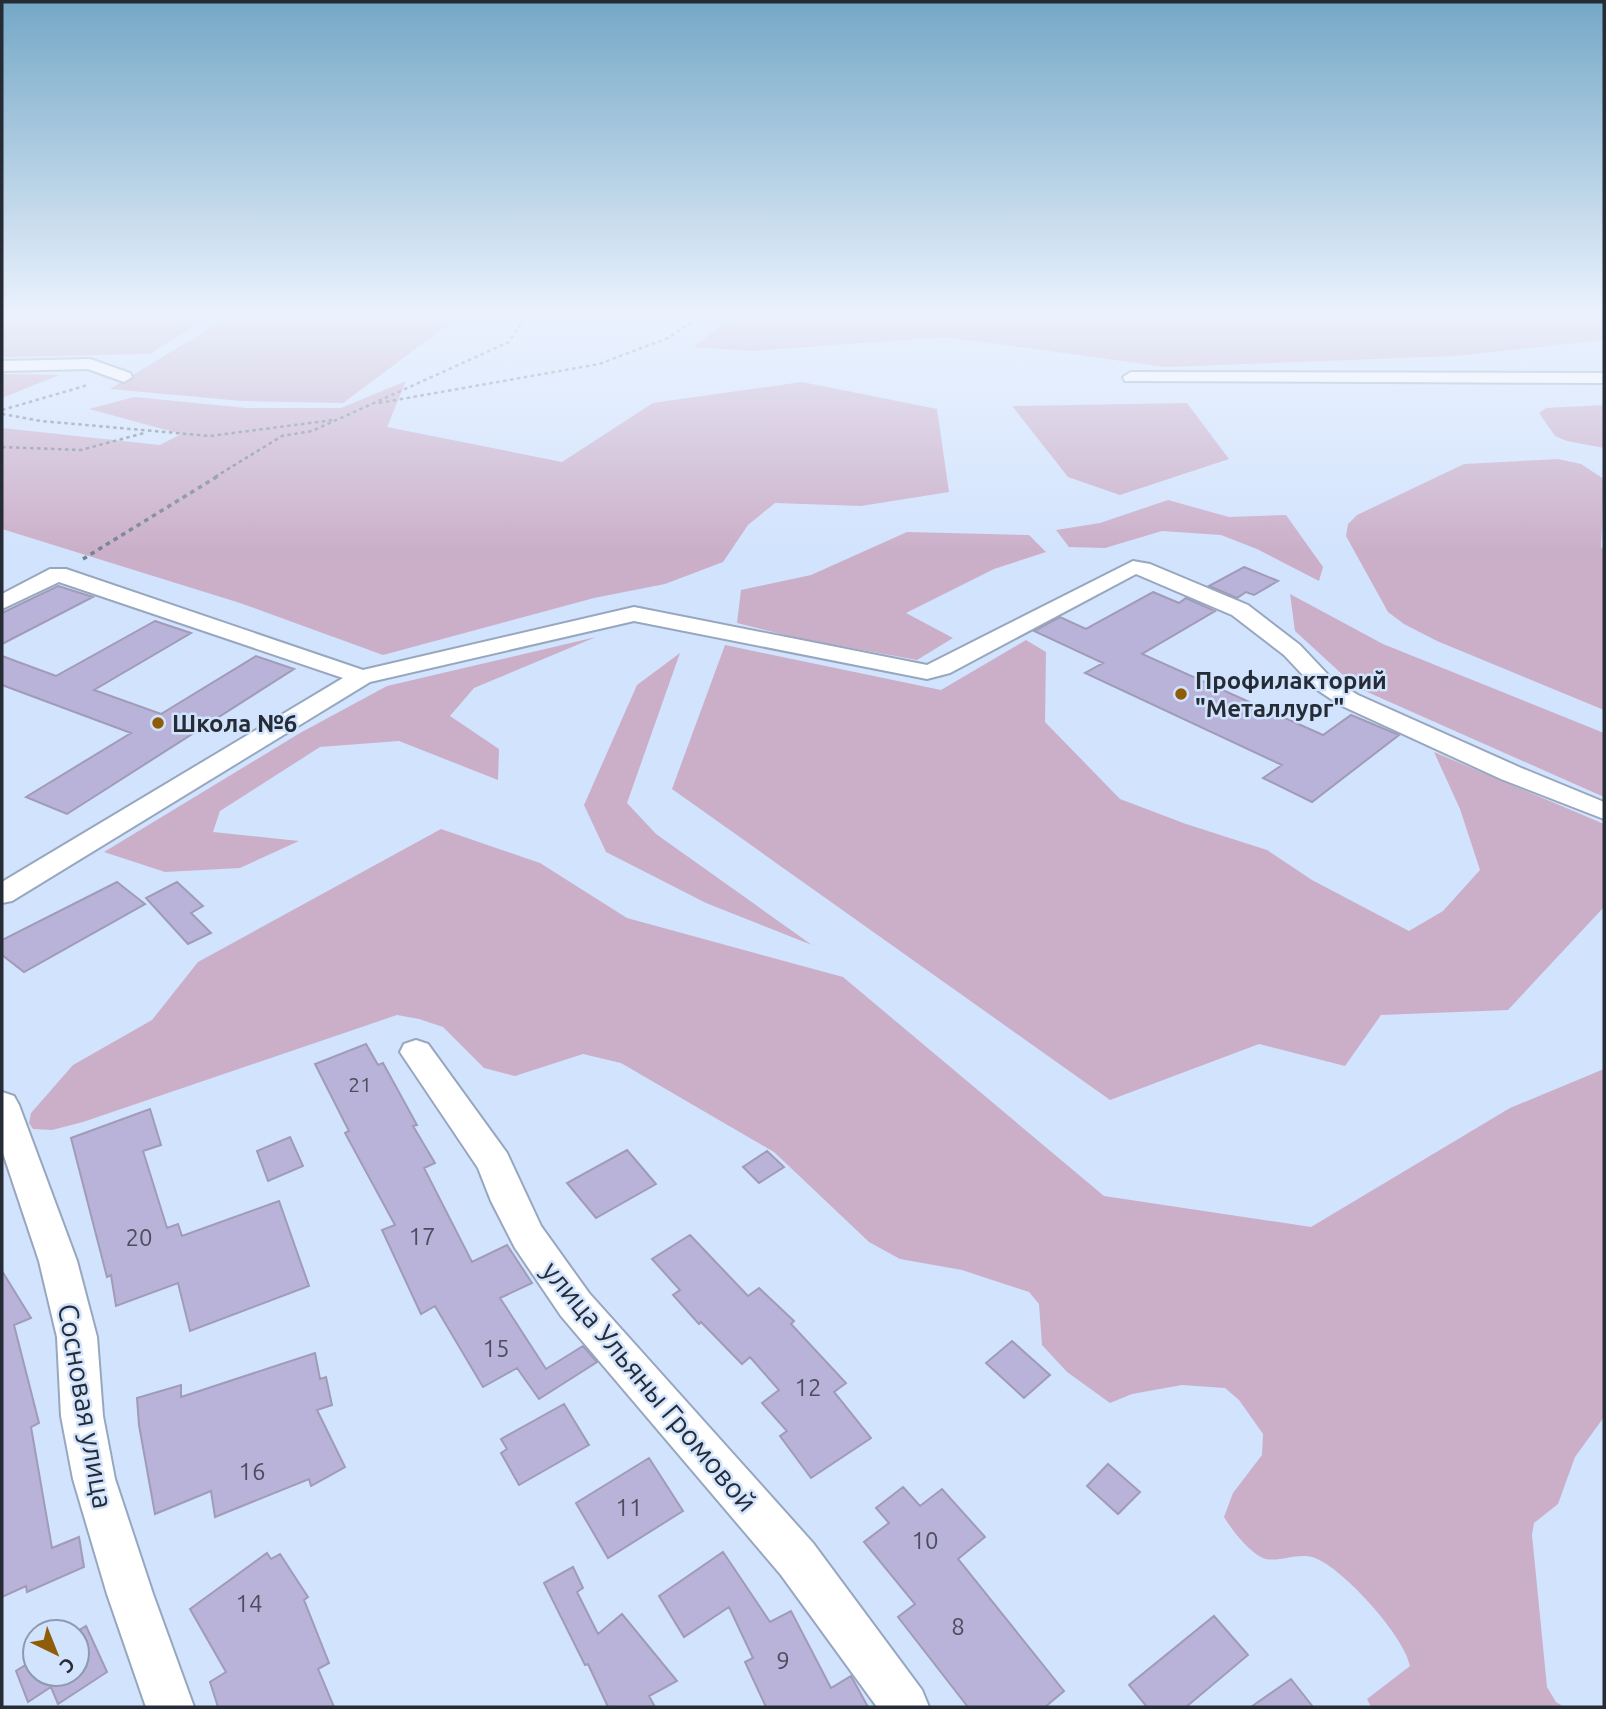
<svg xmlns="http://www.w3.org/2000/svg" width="1606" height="1709" font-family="Ubuntu,sans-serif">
<rect width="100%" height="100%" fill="#d2e3fd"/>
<!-- green -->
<path fill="#cbafc9" d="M 2,311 L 218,311 L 150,354 L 2,357 Z
M 238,311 L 466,311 L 343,403 L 242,401 L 110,389 Z
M 741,311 L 1604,311 L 1604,340 L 1456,356 L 1166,367 L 946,337 L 753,351 L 693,347 Z
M 2,374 L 59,375 L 2,398 Z
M 406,381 L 387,427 L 562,462 L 653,403 L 802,382 L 937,409 L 949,492 L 861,506 L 775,503 L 748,525 L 723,562 L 665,584 L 594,598 L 383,655 L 240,603 L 2,529 L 2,428 L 160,445 L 181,434 L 89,409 L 134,397 L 247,408 L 341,408 Z
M 1187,403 L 1229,459 L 1120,495 L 1068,477 L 1012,406 Z
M 1604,405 L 1604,448 L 1567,441 L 1555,436 L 1539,413 L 1546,408 Z
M 1558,459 L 1581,464 L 1604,479 L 1601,547 L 1604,550 L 1604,710 L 1437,641 L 1404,624 L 1388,612 L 1346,536 L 1348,524 L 1357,515 L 1464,464 Z
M 1168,500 L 1229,517 L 1286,515 L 1323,567 L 1319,581 L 1257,549 L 1221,535 L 1162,531 L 1105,548 L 1069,547 L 1056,530 L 1100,523 Z
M 907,532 L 1029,535 L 1046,552 L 994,569 L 906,613 L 953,638 L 917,660 L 801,639 L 737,623 L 741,590 L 811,575 Z
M 1290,594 L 1383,644 L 1604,733 L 1604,797 L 1356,687 L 1295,631 Z
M 596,637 L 474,688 L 450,716 L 499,749 L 498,780 L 399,741 L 320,747 L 220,811 L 213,832 L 299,841 L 240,868 L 165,872 L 104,852 L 300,733 L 387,686 Z
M 1026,640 L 1046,652 L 1045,722 L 1120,799 L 1186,824 L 1267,850 L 1312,880 L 1409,931 L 1443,911 L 1480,870 L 1460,809 L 1434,752 L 1604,824 L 1604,907 L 1508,1010 L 1381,1015 L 1345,1066 L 1259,1044 L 1110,1100 L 672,789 L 725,645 L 941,690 Z
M 680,653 L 627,803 L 656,834 L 812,945 L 706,903 L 606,852 L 584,805 L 637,685 Z
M 441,829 L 540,863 L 627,918 L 843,977 L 1104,1196 L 1311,1227 L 1510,1108 L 1604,1069 L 1604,1417 L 1575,1457 L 1558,1504 L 1534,1523 L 1532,1535 L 1547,1687 L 1556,1702 L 1564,1707 L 1371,1707 L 1367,1699 L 1410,1666 C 1405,1637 1344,1569 1315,1558 C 1299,1552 1281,1562 1266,1559 C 1251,1555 1232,1530 1224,1517 L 1233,1493 L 1262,1455 L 1263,1434 L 1239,1400 L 1225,1388 L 1182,1385 L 1132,1394 L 1110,1403 L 1067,1372 L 1042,1345 L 1039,1304 L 1029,1292 L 962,1270 L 900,1259 L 869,1242 L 774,1152 L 621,1063 L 583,1054 L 515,1076 L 484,1068 L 443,1027 L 419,1019 L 397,1015 L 83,1122 L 52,1130 L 33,1129 L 29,1123 L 31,1113 L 73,1065 L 152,1020 L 198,962 Z"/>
<!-- building -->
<path fill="#bab3d9" stroke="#a09bb7" stroke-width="2" d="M 1244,567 L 1278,581 L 1254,595 L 1246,592 L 1237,598 L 1209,586 Z
M 58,586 L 93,597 L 2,644 L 2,613 Z
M 1153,592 L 1179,603 L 1186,598 L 1215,611 L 1142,654 L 1323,735 L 1351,715 L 1399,735 L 1312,802 L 1263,778 L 1282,765 L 1085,673 L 1103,663 L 1034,631 L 1060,617 L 1086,629 Z
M 155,621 L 191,633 L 94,690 L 161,714 L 256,656 L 294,669 L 67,814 L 26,797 L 131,733 L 2,685 L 2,656 L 56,676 Z
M 117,882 L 145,904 L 24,972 L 2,955 L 2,940 Z
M 177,882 L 203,906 L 191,913 L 211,933 L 188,944 L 146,898 Z
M 366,1044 L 378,1065 L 383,1063 L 417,1125 L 413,1126 L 435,1163 L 424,1168 L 472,1262 L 507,1245 L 532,1283 L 500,1298 L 546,1369 L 583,1346 L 597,1362 L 539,1399 L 517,1368 L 483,1387 L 435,1306 L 421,1314 L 382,1230 L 395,1225 L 345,1133 L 349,1131 L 315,1064 Z
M 150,1109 L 161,1145 L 143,1151 L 167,1228 L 178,1224 L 182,1236 L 279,1201 L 309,1286 L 190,1331 L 178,1283 L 116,1306 L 111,1275 L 107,1277 L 71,1138 Z
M 290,1137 L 303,1166 L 268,1181 L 257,1151 Z
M 627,1150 L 656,1184 L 596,1218 L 567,1183 Z
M 767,1151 L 784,1167 L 759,1183 L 743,1167 Z
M 690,1235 L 748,1296 L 759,1288 L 794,1321 L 791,1324 L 846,1383 L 834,1392 L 871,1438 L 811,1478 L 780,1436 L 787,1431 L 762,1403 L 779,1390 L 750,1357 L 742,1364 L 701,1322 L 699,1324 L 673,1295 L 680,1290 L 652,1259 Z
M 2,1271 L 31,1318 L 14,1325 L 39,1423 L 31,1427 L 52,1548 L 79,1537 L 84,1567 L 27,1592 L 26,1586 L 2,1597 Z
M 1012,1341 L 1050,1375 L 1024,1398 L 986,1363 Z
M 315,1353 L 320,1379 L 326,1377 L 332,1405 L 317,1410 L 345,1467 L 311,1486 L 309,1479 L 215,1517 L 211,1491 L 155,1514 L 139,1425 L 137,1398 L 181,1385 L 181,1397 Z
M 564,1404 L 589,1445 L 519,1485 L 501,1453 L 507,1449 L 501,1439 Z
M 649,1458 L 683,1511 L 608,1558 L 576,1503 Z
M 1108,1464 L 1140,1492 L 1118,1514 L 1087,1486 Z
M 903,1487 L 920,1506 L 942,1489 L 985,1537 L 958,1559 L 1064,1691 L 1045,1707 L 968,1707 L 898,1617 L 915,1604 L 864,1542 L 889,1523 L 876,1508 Z
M 723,1552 L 770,1622 L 791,1611 L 831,1688 L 851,1676 L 868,1707 L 766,1707 L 745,1662 L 753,1658 L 729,1607 L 684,1637 L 659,1596 Z
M 267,1553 L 271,1559 L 280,1554 L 308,1597 L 304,1600 L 329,1663 L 318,1669 L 334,1707 L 218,1707 L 210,1682 L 226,1672 L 190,1609 Z
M 573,1567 L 583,1588 L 577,1592 L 598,1634 L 622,1614 L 677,1681 L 649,1696 L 655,1707 L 608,1707 L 588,1664 L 585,1665 L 544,1583 Z
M 1214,1616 L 1248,1655 L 1186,1707 L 1147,1707 L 1129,1685 Z
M 86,1626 L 107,1672 L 58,1704 L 51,1687 L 28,1702 L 16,1671 L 35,1659 L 35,1674 L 77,1674 L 76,1632 Z
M 1291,1679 L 1313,1707 L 1251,1707 Z"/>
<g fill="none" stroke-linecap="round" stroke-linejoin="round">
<defs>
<path id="minor" d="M 90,359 L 130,373 L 132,377 L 124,382 L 88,369 L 2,371 L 2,361 Z
M 1131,372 L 1604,373 L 1604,383 L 1125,381 L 1123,377 Z
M 1133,561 L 1150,564 L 1248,605 L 1300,645 L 1332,679 L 1358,695 L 1519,767 L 1604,802 L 1604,819 L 1501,779 L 1340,705 L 1316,689 L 1284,655 L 1232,615 L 1136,574 L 950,673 L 927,679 L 634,621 L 370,682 L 12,901 L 2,903 L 2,882 L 343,678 L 59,582 L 2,609 L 2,594 L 50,569 L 66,569 L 363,670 L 634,607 L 927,665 Z
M 416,1040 L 428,1044 L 507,1153 L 541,1226 L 589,1293 L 813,1543 L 922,1690 L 929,1707 L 877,1707 L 781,1575 L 561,1316 L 515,1248 L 491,1201 L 478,1168 L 400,1052 L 404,1044 Z
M 2,1092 L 14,1096 L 19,1105 L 77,1261 L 97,1337 L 103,1416 L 115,1479 L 153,1594 L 194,1707 L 146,1707 L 107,1594 L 73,1479 L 61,1416 L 57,1337 L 39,1261 L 2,1150 Z"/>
</defs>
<!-- minor casing -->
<use href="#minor" stroke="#97a7bf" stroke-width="4"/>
<!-- path-far1 -->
<path stroke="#768293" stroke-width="2.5" stroke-dasharray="3.5 3.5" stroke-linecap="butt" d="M 2,315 L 9,311
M 379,403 L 599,364 L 668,338 L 708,311
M 2,410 L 88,385
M 2,414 L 41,421 L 210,436 L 333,420
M 2,447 L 81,450 L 144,433
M 215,477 L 282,436 L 312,431 L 509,342 L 529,311"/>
<!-- path -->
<path stroke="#768293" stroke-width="3.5" stroke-dasharray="4.5 4.5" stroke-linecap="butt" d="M 83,559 L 218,476"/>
<!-- minor -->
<use href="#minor" fill="#fff" fill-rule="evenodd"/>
</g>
<!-- sky -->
<linearGradient id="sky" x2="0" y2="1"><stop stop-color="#74a8c6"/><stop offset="0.57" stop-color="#ebf2fe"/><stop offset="1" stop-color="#ebf2fe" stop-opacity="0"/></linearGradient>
<rect width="1606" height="550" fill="url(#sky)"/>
<!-- markers -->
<g fill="#8f5d0a" stroke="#d2e3fd" stroke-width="2.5">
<circle cx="1181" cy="694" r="7"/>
<circle cx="158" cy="723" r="7"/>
</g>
<g text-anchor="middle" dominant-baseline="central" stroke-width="5" stroke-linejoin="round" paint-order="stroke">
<!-- number labels -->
<g font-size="21" fill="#4a4e5e">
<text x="360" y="1084">21</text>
</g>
<!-- poi labels -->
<g font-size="24" font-weight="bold" fill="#252c35" stroke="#d2e3fd" text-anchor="start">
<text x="1195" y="680">Профилакторий<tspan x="1195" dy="28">"Металлург"</tspan></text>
<text x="172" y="723">Школа №6</text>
</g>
<!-- near-number labels -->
<g font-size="24" fill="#4a4e5e">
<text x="422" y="1236">17</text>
<text x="139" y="1237">20</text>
<text x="496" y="1348">15</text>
<text x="808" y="1387">12</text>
<text x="252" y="1471">16</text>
<text x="629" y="1507">11</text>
<text x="925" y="1540">10</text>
<text x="249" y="1603">14</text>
<text x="958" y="1626">8</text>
<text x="783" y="1660">9</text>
</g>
<!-- near-street labels -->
<g font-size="28" fill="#252c35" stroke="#d2e3fd">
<text transform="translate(650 1386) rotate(50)">улица Ульяны Громовой</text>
<text transform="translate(86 1406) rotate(80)">Сосновая улица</text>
</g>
</g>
<!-- border -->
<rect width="1606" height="1709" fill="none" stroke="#252c35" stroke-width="7"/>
<!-- north arrow -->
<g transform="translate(56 1653) rotate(137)"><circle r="33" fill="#d2e3fd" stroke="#8d9aad" stroke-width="2"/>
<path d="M0-5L12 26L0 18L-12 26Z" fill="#8f5d0a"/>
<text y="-10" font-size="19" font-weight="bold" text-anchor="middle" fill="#252c35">С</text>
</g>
</svg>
